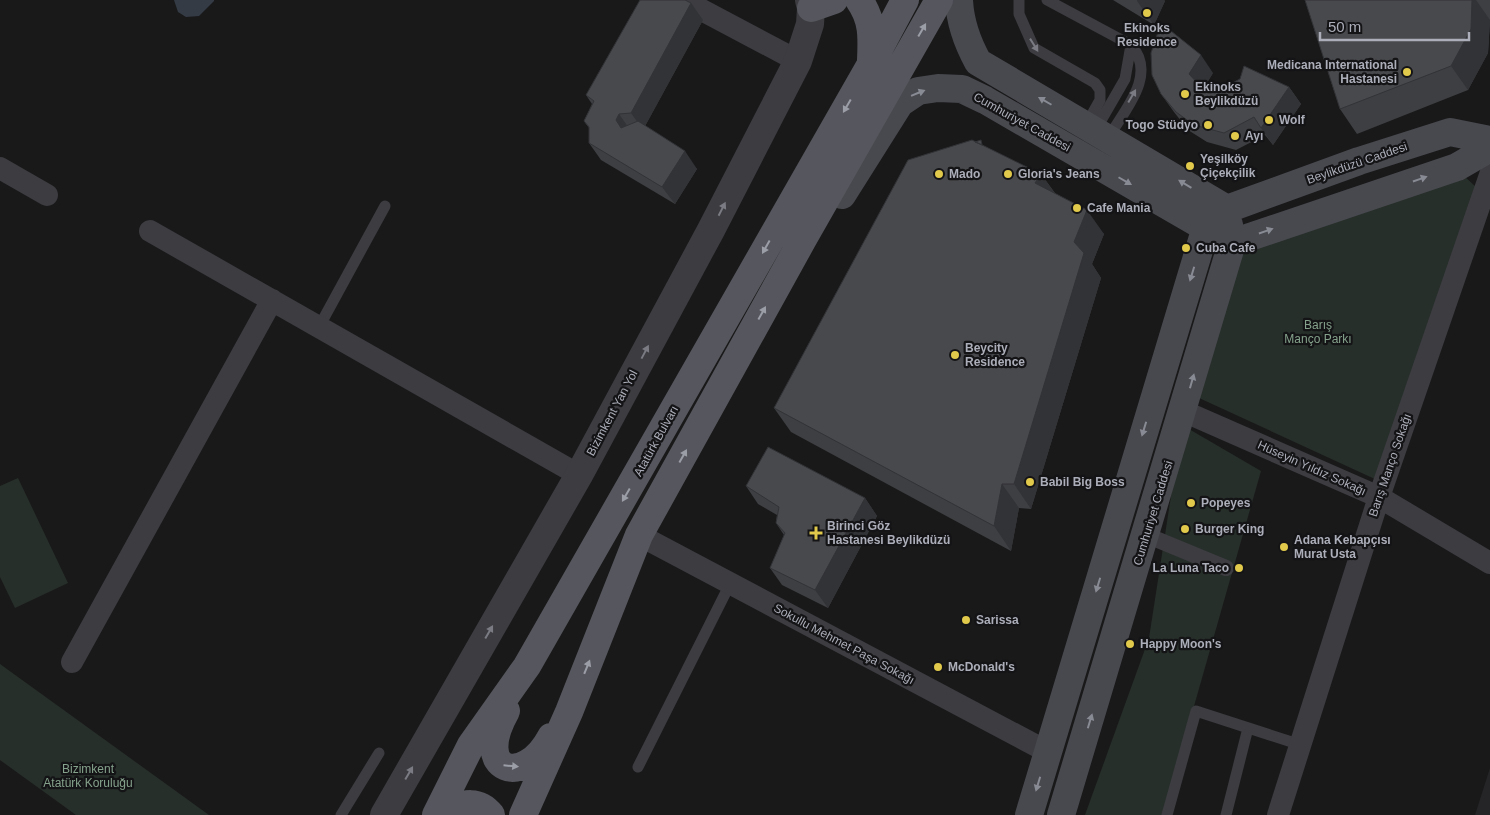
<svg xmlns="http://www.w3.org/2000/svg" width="1490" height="815" font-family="Arial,sans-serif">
<rect width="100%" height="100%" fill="#19191a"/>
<!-- built -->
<path fill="#252527" d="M 1490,768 L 1490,815 L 1475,815 Z"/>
<!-- green -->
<path fill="#272f2a" d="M 1464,176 L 1476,187 L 1377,480 L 1186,392 L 1237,247 Z
M 1182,425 L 1261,471 L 1163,815 L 1085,815 L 1149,638 Z
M 18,478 L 68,583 L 15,608 L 0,577 L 0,486 Z
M 0,664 L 209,815 L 76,815 L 0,760 Z"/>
<!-- water -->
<path fill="#353b44" d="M 174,0 L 214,0 L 214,1 L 199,16 L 186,17 L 178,12 Z"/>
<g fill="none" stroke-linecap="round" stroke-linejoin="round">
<!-- service -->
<path stroke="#3c3c41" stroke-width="11" d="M 1019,0 L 1019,14 L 1034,48 L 1095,83 L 1100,90 L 1100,100 L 1086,125
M 1047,0 L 1131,45 C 1158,75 1124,111 1108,138
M 1095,131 L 1125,79 L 1131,45
M 319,327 L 385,206
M 638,767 L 730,584
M 341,815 L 379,753
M 1167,815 L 1196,711 L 1301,745
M 1226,815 L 1248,728"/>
<!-- pedestrian -->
<path stroke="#3c3c41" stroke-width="16" d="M 1146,535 L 1226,568"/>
<!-- minor -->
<path stroke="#3c3c41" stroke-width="22" d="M 683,0 L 798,61
M 0,168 L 47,195
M 150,231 L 579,475
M 1183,411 L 1379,497 L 1490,563
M 639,535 L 1048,752
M 72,662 L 272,300
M 1278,815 L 1379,497 L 1490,175"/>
<!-- tertiary -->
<path stroke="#3c3c41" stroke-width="28" d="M 384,815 L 579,475 L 711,230 L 798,61 L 810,24 L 811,8 L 809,0"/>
<!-- secondary -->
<path stroke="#48494f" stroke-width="28" d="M 959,0 C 960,23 967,42 978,62 L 1227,209
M 842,195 L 900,103 L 918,91 L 938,88 L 962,89 L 985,100 L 1232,243 L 1457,167 L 1490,148
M 1029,815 L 1206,227 L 1227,209 L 1359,161 L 1450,132 L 1490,140
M 1061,815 L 1232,243 L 1229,225"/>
<!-- primary -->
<path stroke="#56575e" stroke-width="28" d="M 859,0 C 873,20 872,37 871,60
M 811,8 L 834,0
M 506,711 C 471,773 524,788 551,737
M 436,815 L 471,745 L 527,666 L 871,64 L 905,0
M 451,815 C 462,800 480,801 491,815
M 523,815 L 569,712 L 639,535 L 803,239 L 939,0"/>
</g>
<!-- wall -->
<path fill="#3e3f42" d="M 1113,0 L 1164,0 L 1165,1 L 1154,25 Z
M 1305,0 L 1490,0 L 1490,20 L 1488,53 L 1468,90 L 1357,134 L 1340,109 Z
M 691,3 L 703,20 L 645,126 L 697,169 L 675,204 L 601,160 L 589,143 L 589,128 L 584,121 L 592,104 L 586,95 Z
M 1213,73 L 1203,89 L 1219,90 L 1289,87 L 1301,104 L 1273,145 L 1265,135 L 1236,150 L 1207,142 L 1188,130 L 1174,112 L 1161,94 Z
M 984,145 L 984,146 L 1041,174 L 1055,193 L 1104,234 L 1092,264 L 1101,278 L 1031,509 L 1019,508 L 1011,551 L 791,432 L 774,408 Z
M 746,486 L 865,498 L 877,516 L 828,608 L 782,585 L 770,568 L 784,535 L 776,523 L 777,515 L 758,504 Z"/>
<!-- shaded-wall -->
<path fill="#323336" d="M 1137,0 L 1164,0 L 1165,1 L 1154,25 L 1137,1 Z
M 1472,0 L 1476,0 L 1490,20 L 1488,53 L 1468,90 L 1451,66 Z
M 691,3 L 703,20 L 643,130 L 631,113 Z
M 1201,55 L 1213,73 L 1202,91 L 1189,74 Z
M 1289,87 L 1301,104 L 1273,145 L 1261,128 Z
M 619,114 L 631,131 L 621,128 L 616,120 Z
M 685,151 L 697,169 L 675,204 L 662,187 Z
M 1041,174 L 1058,198 L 1035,183 Z
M 1087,210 L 1104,234 L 1092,264 L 1101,278 L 1031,509 L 1014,484 L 1074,242 Z
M 1002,484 L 1019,508 L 1011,551 L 994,526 Z
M 865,498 L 877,516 L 828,608 L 815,590 Z"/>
<!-- building -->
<path fill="#48494d" stroke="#323336" d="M 640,0 L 685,0 L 691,3 L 631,113 L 619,114 L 616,120 L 621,128 L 638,121 L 685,151 L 662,187 L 589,143 L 589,127 L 584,121 L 594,101 L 586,95 Z
M 1305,0 L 1472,0 L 1471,29 L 1451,66 L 1340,109 Z
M 1161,23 L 1201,55 L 1189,74 L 1202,88 L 1219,90 L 1240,79 L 1244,66 L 1289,87 L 1261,128 L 1254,117 L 1224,133 L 1194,125 L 1176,112 L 1161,94 L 1152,75 L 1151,53 Z
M 972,140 L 1041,174 L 1035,183 L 1087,210 L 1074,242 L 1084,253 L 1014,484 L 1002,484 L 994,526 L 774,408 L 908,160 Z
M 981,140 L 982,145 L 975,142 Z
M 768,447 L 865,498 L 815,590 L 770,568 L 785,533 L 776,523 L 779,507 L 746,486 Z"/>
<!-- one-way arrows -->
<defs><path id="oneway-solid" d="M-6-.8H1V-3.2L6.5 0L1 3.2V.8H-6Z" transform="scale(1.25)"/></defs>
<g fill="#9b9da7">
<use href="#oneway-solid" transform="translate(922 30) rotate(-60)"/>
<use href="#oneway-solid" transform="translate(847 106) rotate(120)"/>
<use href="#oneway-solid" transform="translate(766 247) rotate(119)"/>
<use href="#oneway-solid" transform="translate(762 313) rotate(-61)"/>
<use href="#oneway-solid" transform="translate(683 456) rotate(-61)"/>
<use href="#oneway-solid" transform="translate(626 495) rotate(120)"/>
<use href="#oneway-solid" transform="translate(587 667) rotate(-68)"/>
<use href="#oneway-solid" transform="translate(511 766) rotate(5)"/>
</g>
<g fill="#7a7b83">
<use href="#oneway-solid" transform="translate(1034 45) rotate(58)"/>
<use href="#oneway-solid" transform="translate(1132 96) rotate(-60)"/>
<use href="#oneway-solid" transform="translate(722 209) rotate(-63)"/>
<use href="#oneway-solid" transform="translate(645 352) rotate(-62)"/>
<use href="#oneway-solid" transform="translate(489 632) rotate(-60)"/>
<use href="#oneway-solid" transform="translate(409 773) rotate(-60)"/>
</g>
<g fill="#898b94">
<use href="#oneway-solid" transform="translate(918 93) rotate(-22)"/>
<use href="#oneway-solid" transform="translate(1045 101) rotate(-150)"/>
<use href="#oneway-solid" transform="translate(1420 179) rotate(-19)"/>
<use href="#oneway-solid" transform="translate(1125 181) rotate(30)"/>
<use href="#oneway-solid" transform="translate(1185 184) rotate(-149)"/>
<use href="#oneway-solid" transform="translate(1266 231) rotate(-19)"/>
<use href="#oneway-solid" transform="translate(1192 274) rotate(107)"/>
<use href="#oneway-solid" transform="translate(1192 381) rotate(-74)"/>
<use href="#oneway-solid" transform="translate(1144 429) rotate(107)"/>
<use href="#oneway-solid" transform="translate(1098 585) rotate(107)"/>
<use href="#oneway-solid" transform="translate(1090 721) rotate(-73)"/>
<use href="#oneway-solid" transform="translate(1038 784) rotate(107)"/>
</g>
<!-- markers -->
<g fill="#e0c94b" stroke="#141416" stroke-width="2">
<circle cx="1147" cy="13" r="5"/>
<circle cx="1407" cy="72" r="5"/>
<circle cx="1185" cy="94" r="5"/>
<circle cx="1269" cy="120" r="5"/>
<circle cx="1208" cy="125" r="5"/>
<circle cx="1235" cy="136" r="5"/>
<circle cx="1190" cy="166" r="5"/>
<circle cx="939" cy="174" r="5"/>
<circle cx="1008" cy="174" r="5"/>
<circle cx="1077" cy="208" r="5"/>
<circle cx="1186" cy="248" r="5"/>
<circle cx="955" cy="355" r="5"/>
<circle cx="1030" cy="482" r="5"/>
<circle cx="1191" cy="503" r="5"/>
<circle cx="1185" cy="529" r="5"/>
<path d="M813.5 525.5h5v5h5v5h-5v5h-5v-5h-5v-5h5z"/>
<circle cx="1284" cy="547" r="5"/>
<circle cx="1239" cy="568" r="5"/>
<circle cx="966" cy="620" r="5"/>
<circle cx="1130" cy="644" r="5"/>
<circle cx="938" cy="667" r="5"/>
</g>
<g text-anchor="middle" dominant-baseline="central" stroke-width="4.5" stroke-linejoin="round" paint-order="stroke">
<!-- poi labels -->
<g font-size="12" font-weight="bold" fill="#acaeb9" stroke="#141416" text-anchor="start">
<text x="1147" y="28" text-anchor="middle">Ekinoks<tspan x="1147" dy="14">Residence</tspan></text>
<text x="1397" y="65" text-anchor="end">Medicana International<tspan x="1397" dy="14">Hastanesi</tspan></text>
<text x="1195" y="87">Ekinoks<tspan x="1195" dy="14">Beylikdüzü</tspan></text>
<text x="1279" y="120">Wolf</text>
<text x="1198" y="125" text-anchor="end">Togo Stüdyo</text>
<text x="1245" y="136">Ayı</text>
<text x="1200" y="159">Yeşilköy<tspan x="1200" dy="14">Çiçekçilik</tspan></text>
<text x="949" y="174">Mado</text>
<text x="1018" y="174">Gloria's Jeans</text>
<text x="1087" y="208">Cafe Mania</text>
<text x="1196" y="248">Cuba Cafe</text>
<text x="965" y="348">Beycity<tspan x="965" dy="14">Residence</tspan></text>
<text x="1040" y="482">Babil Big Boss</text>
<text x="1201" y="503">Popeyes</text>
<text x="827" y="526">Birinci Göz<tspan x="827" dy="14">Hastanesi Beylikdüzü</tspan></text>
<text x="1195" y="529">Burger King</text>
<text x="1294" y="540">Adana Kebapçısı<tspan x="1294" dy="14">Murat Usta</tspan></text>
<text x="1229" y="568" text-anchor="end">La Luna Taco</text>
<text x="976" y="620">Sarissa</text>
<text x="1140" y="644">Happy Moon's</text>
<text x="948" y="667">McDonald's</text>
</g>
<!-- street labels -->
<g font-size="12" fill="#acaeb9" stroke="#141416">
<text transform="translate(1022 122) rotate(29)">Cumhuriyet Caddesi</text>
<text transform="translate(1357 163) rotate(-19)">Beylikdüzü Caddesi</text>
<text transform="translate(612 413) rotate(-62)">Bizimkent Yan Yol</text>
<text transform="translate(656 441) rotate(-61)">Atatürk Bulvarı</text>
<text transform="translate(1390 465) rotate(-71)">Barış Manço Sokağı</text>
<text transform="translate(1312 468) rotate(24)">Hüseyin Yıldız Sokağı</text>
<text transform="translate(1153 513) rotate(-73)">Cumhuriyet Caddesi</text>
<text transform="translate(844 644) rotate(28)">Sokullu Mehmet Paşa Sokağı</text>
</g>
<!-- park labels -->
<g font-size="12" fill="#85a28c" stroke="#141416">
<text x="1318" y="325">Barış<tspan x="1318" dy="14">Manço Parkı</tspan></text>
<text x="88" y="769">Bizimkent<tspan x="88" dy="14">Atatürk Koruluğu</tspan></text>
</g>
</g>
<!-- scale -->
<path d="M1320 32v8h149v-8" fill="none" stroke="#acaeb9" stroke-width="2.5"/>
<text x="1328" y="32" font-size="15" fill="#acaeb9" stroke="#141416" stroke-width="4" paint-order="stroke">50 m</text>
</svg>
